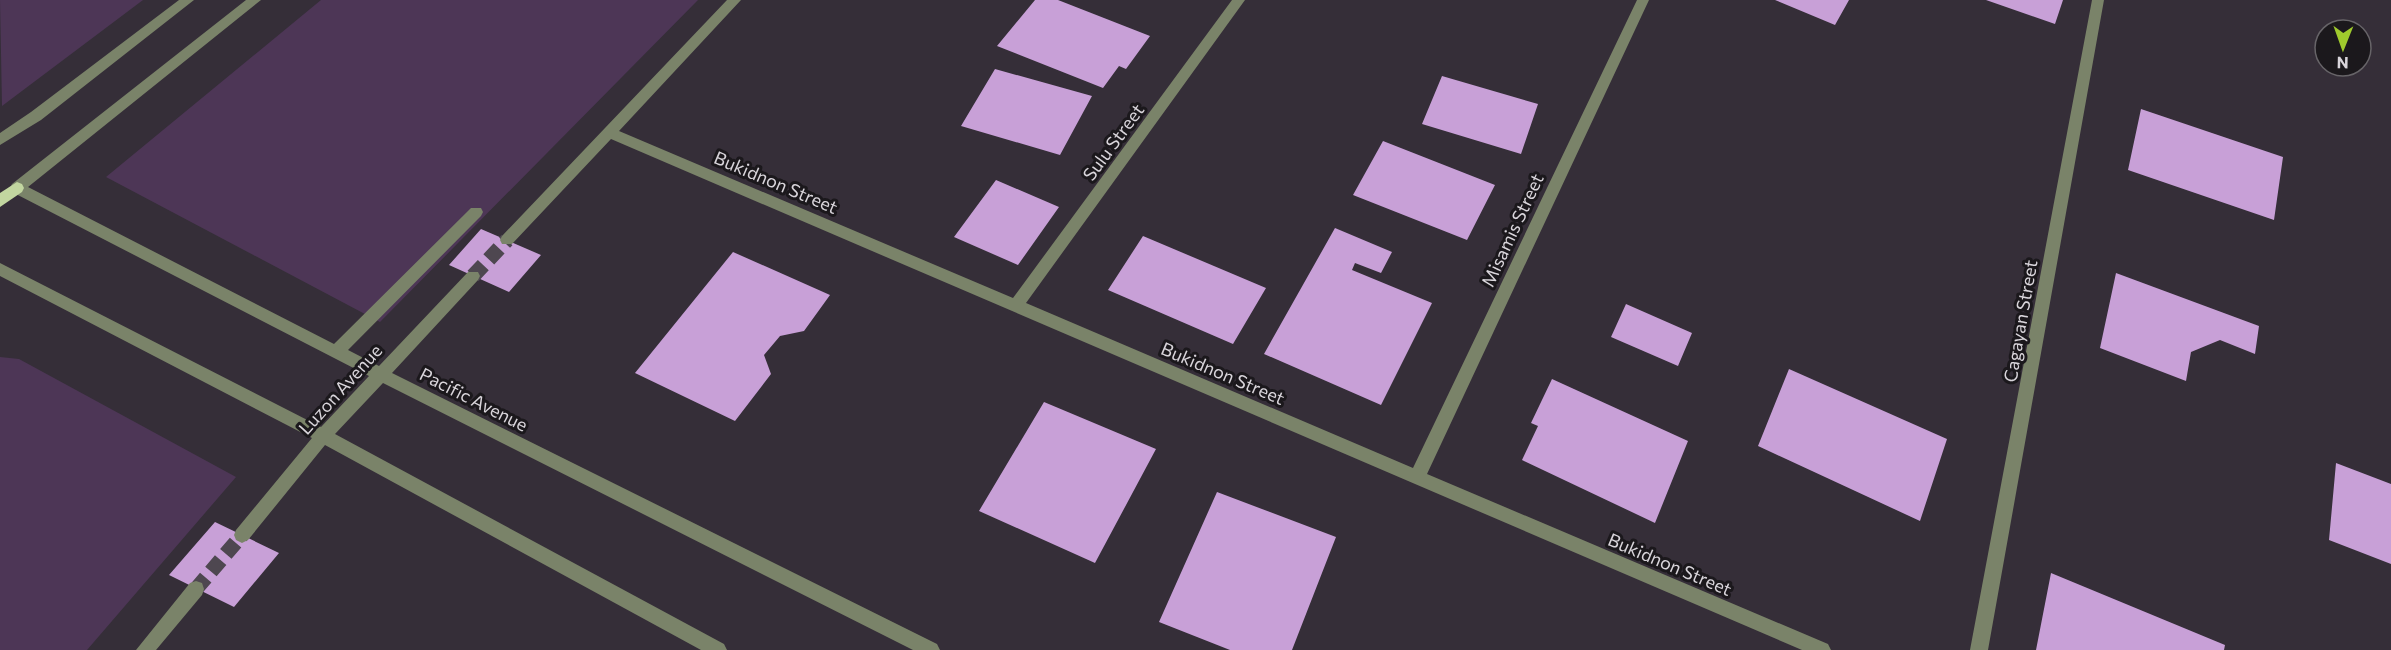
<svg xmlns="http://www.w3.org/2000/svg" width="2391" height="650" font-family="Commissioner,sans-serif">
<rect width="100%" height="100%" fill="#352e38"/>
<!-- green -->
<path fill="#4d3656" d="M 0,0 L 143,0 L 2,106 Z
M 321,0 L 698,0 L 380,322 L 106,177 Z
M 0,357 L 19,359 L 236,477 L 87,650 L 0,650 Z"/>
<!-- building -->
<path fill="#c8a0d7" d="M 1035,0 L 1058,0 L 1150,36 L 1126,69 L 1119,66 L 1103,88 L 997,46 Z
M 1775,0 L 1849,0 L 1835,25 Z
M 1986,0 L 2063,0 L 2055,24 Z
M 995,69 L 1092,96 L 1060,155 L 961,126 Z
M 1442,76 L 1538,104 L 1521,154 L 1422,124 Z
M 2141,109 L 2283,157 L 2274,220 L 2128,170 Z
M 1383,141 L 1495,185 L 1467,240 L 1353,195 Z
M 996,180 L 1059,207 L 1018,265 L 954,237 Z
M 1335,228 L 1392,252 L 1381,273 L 1355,263 L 1352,270 L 1432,303 L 1381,405 L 1264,354 Z
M 481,229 L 541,255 L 509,292 L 449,265 Z
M 1143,236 L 1266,288 L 1233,344 L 1108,290 Z
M 733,252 L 830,295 L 804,331 L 780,336 L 764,355 L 771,374 L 735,421 L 635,373 Z
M 2116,273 L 2259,326 L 2255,354 L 2220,340 L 2191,352 L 2186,381 L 2100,348 Z
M 1626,304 L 1692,333 L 1678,366 L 1611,337 Z
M 1789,369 L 1947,439 L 1920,521 L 1758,446 Z
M 1552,379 L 1688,441 L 1655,523 L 1522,460 L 1538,426 L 1531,423 Z
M 1044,402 L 1156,449 L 1095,563 L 979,511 Z
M 2336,463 L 2391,484 L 2391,564 L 2329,540 Z
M 1217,492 L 1336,537 L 1292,650 L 1230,650 L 1159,622 Z
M 215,522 L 279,553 L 234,607 L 169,575 Z
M 2051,573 L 2225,645 L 2224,650 L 2036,650 Z"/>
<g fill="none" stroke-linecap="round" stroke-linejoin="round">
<!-- minor-tunnel -->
<path stroke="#4e4750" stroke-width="15" stroke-dasharray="15 8" stroke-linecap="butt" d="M 473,276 L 507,240
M 196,589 L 242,535"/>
<!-- minor -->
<path fill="#7a8369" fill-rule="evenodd" d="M 179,0 L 194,0 L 41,120 L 0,145 L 0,133 L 31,112 Z
M 246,0 L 261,0 L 28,187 L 334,344 L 471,208 L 481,208 L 483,212 L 481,216 L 348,350 L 379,366 L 468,272 L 478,272 L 480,276 L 478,280 L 392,373 L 937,644 L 940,650 L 913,650 L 383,383 L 335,434 L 724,644 L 727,650 L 701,650 L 325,445 L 248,540 L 242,543 L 236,540 L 234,535 L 236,530 L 312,438 L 0,276 L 0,263 L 321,427 L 369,376 L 12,192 L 10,188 L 12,184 Z
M 727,0 L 741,0 L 619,131 L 1013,298 L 1232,0 L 1245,0 L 1026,303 L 1413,468 L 1637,0 L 1649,0 L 1427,474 L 1828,644 L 1831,650 L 1802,650 L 611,139 L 512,244 L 502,244 L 500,240 L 502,236 Z
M 2092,0 L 2104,0 L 1988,650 L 1970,650 Z
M 196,581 L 202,583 L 204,589 L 202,595 L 156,650 L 136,650 L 190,583 Z"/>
<!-- major -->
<path fill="#c2d6a0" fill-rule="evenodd" d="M 17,182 L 22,184 L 24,188 L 22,192 L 0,207 L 0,193 Z"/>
</g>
<g text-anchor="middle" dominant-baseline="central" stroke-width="6" stroke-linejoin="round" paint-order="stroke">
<!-- street labels -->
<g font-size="18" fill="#d9d5db" stroke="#1b181c">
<text transform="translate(1113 142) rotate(-54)">Sulu Street</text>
<text transform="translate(776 182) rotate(23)">Bukidnon Street</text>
<text transform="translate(1512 230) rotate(-65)">Misamis Street</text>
<text transform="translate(2020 321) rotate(-80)">Cagayan Street</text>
<text transform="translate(1223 373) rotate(23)">Bukidnon Street</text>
<text transform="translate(340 389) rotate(-48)">Luzon Avenue</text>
<text transform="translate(474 399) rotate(27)">Pacific Avenue</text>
<text transform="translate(1670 564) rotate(23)">Bukidnon Street</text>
</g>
</g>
<!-- north arrow -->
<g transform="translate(2343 48) rotate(181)"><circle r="28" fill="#1b181c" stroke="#676468" stroke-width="1.5"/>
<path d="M0-4.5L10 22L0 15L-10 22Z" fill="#9fca2d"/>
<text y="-9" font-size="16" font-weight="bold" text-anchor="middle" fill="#d9d5db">N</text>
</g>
</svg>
